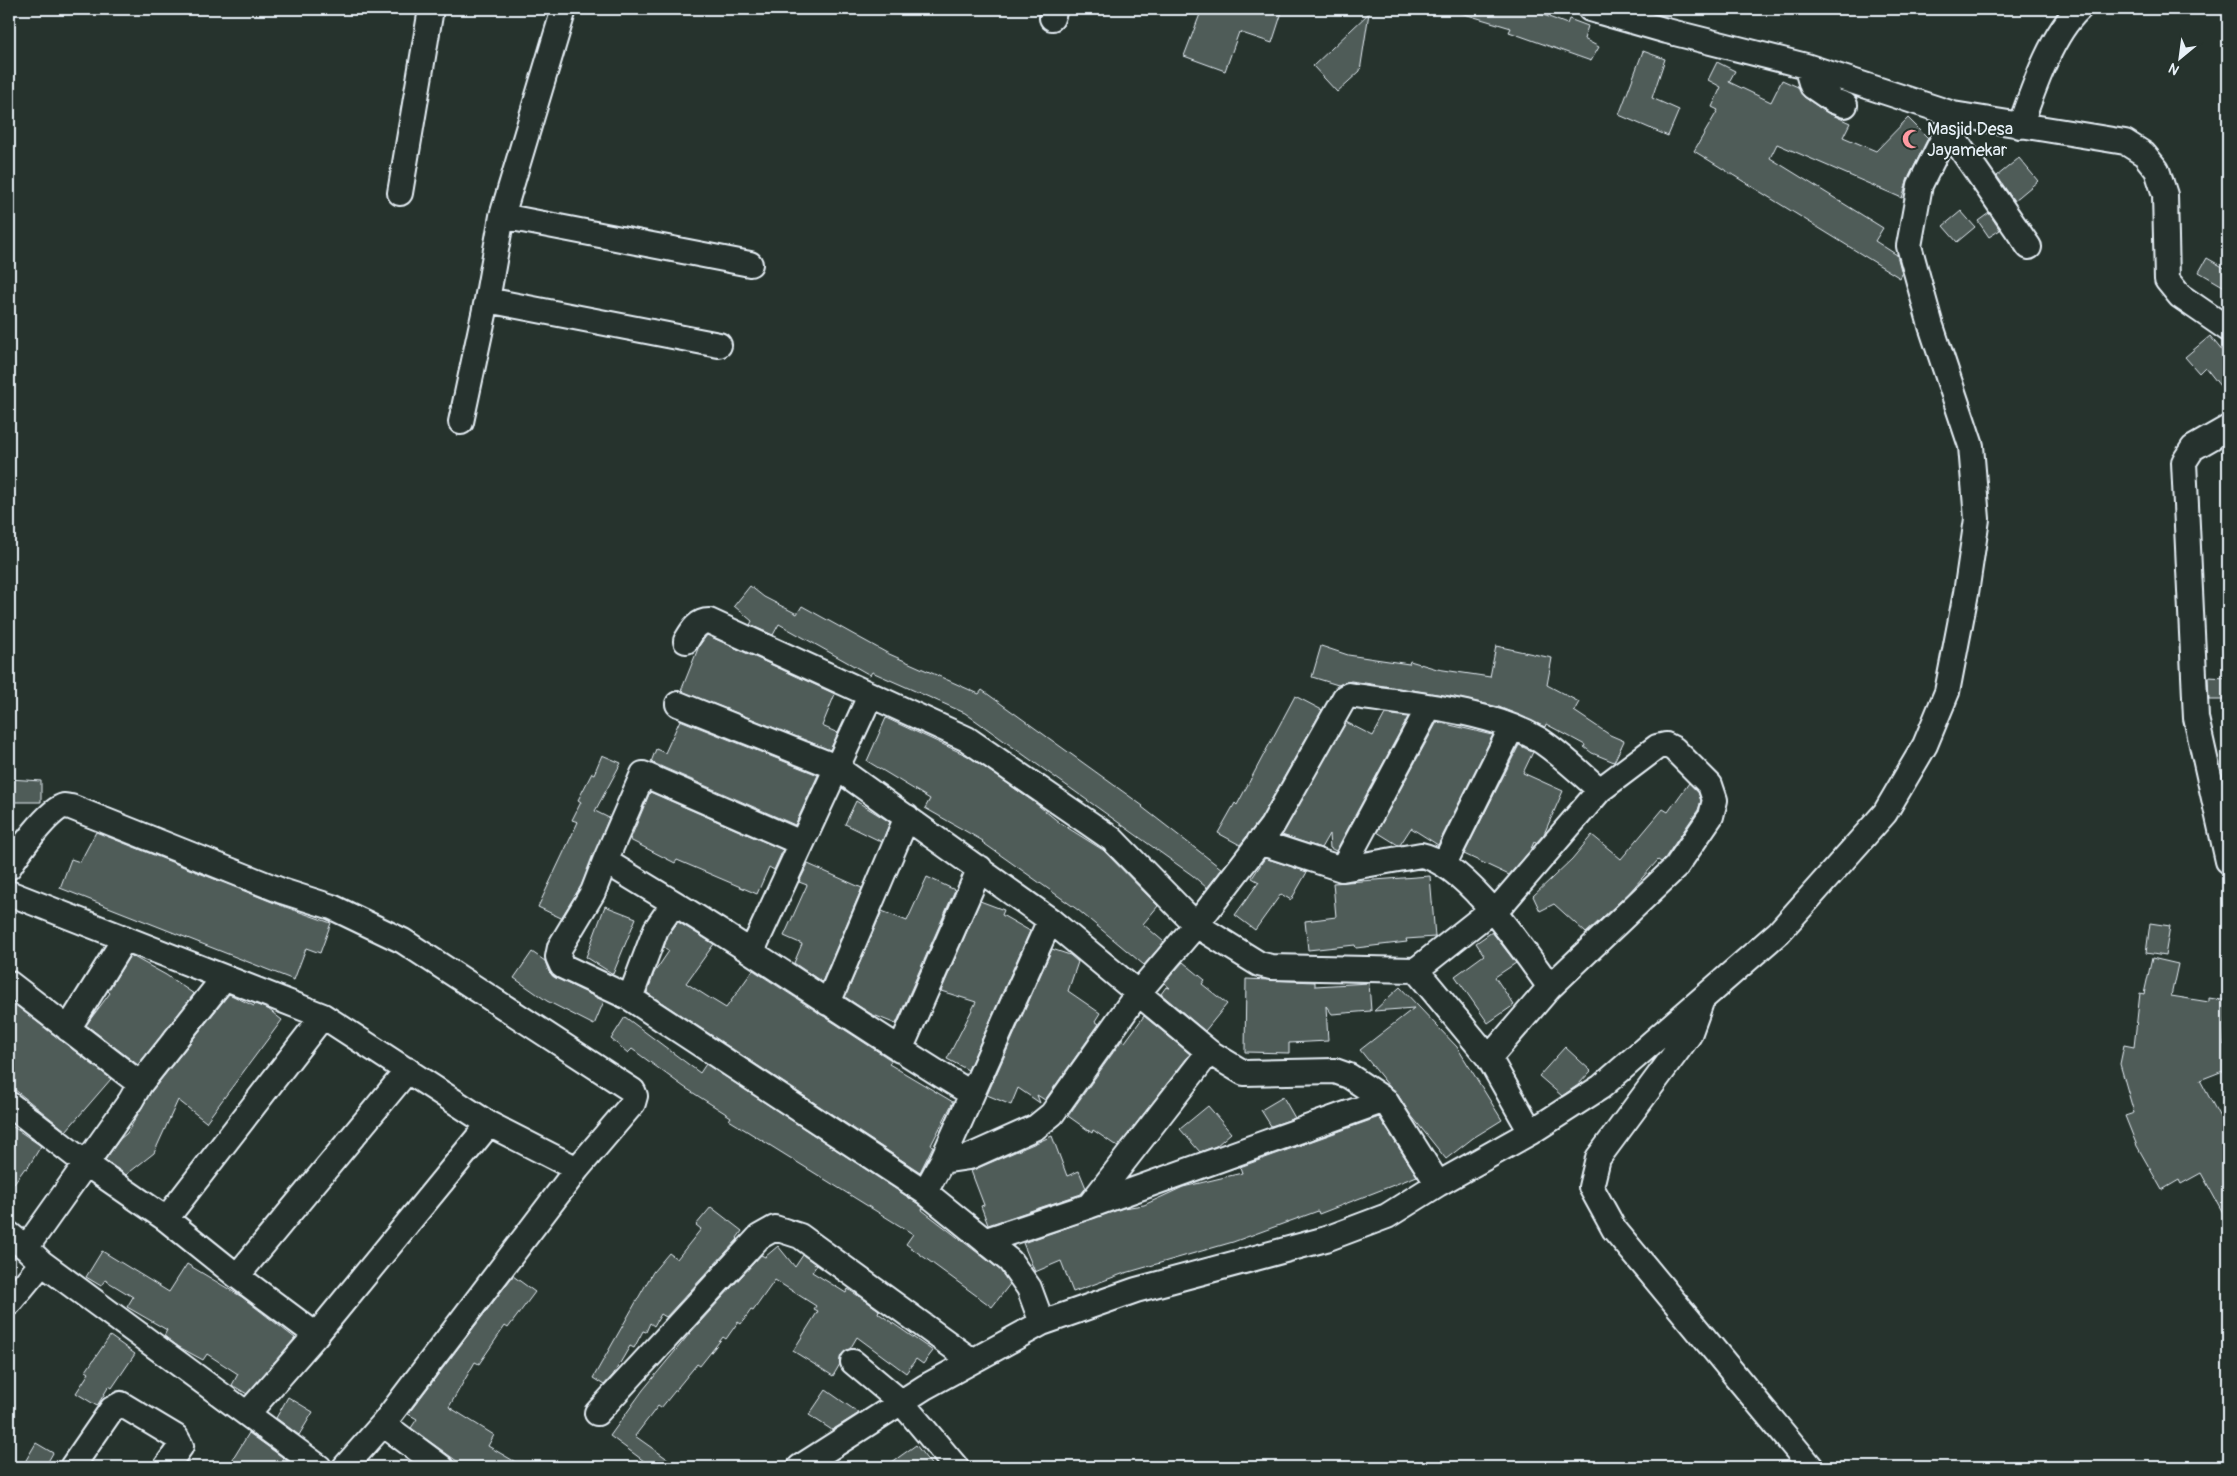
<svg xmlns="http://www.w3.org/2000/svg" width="2237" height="1476" font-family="Pangolin,sans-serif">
<rect width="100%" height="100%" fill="#26332d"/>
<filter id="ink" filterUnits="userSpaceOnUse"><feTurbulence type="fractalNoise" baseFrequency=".02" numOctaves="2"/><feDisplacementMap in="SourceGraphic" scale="10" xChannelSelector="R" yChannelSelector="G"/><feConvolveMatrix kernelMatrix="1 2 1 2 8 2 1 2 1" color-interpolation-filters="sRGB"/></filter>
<g filter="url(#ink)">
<!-- building -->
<path fill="#505c59" stroke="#e8f1f8" d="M 1202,9 L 1283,9 L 1272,43 L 1239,32 L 1225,71 L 1184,56 Z
M 1462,9 L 1528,9 L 1567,24 L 1569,19 L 1588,26 L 1584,39 L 1599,47 L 1591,61 L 1509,32 L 1511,28 L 1461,13 Z
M 1369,13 L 1360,71 L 1337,92 L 1313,66 Z
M 1643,51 L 1665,59 L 1652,98 L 1679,110 L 1668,136 L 1619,115 Z
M 1717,62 L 1735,71 L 1729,82 L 1771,102 L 1782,80 L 1798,87 L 1804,97 L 1826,112 L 1850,123 L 1843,137 L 1876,151 L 1908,118 L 1928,138 L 1908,179 L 1902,198 L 1777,144 L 1770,158 L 1883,228 L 1875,241 L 1897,255 L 1902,274 L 1900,278 L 1694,151 L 1718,110 L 1712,107 L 1721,87 L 1708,80 Z
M 2019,158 L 2038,181 L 2014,201 L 1997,176 Z
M 1961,211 L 1975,227 L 1957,242 L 1943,226 Z
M 1989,213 L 2000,230 L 1989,237 L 1978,221 Z
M 2207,258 L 2228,270 L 2228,289 L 2199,272 Z
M 2210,336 L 2228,358 L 2228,396 L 2205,367 L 2199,373 L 2185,357 Z
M 750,586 L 764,597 L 797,614 L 802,606 L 887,653 L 979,694 L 982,690 L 1143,806 L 1142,807 L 1222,869 L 1207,888 L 1192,875 L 965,713 L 872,672 L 870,675 L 779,624 L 773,635 L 750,625 L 752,621 L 734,606 Z
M 707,635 L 835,694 L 822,726 L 838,733 L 830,750 L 681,691 L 699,646 Z
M 1321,646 L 1348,655 L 1409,664 L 1410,661 L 1437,669 L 1490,677 L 1496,646 L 1552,658 L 1547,685 L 1579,702 L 1574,711 L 1610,735 L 1624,741 L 1614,762 L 1592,753 L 1584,747 L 1585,745 L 1546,724 L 1545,727 L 1499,707 L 1449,696 L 1398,688 L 1351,681 L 1338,685 L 1312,677 Z
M 2208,677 L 2228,678 L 2228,700 L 2209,700 Z
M 1295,696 L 1322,710 L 1261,818 L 1240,845 L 1218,833 L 1235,803 L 1237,805 Z
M 1385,714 L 1408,717 L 1336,851 L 1330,848 L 1329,834 L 1321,848 L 1282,835 L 1346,722 L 1373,736 Z
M 886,718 L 968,756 L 1034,802 L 1060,823 L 1103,850 L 1158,906 L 1143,924 L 1164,942 L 1144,965 L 1078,910 L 982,842 L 983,841 L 925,808 L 930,799 L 867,761 Z
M 680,720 L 818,775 L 795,825 L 651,762 L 656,749 L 665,753 Z
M 1437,722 L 1493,735 L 1438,845 L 1411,828 L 1400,845 L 1398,845 L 1377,832 Z
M 1519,745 L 1533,752 L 1523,773 L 1563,791 L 1544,834 L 1536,843 L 1534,842 L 1530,851 L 1509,875 L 1464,854 Z
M 602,755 L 621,763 L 595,811 L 609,818 L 581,886 L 561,918 L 538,907 L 578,822 L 572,820 L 581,802 L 578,800 L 592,773 L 594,774 Z
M 9,779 L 41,781 L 41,802 L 9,802 Z
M 1689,783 L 1698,792 L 1701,801 L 1698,810 L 1665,858 L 1661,862 L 1658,860 L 1628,894 L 1586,933 L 1554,904 L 1540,911 L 1533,896 L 1572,859 L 1592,835 L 1621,859 L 1663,809 L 1668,812 Z
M 650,792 L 783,850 L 774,870 L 769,867 L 757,894 L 677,860 L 675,863 L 630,840 Z
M 856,801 L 890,822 L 882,842 L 845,824 Z
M 96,832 L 277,904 L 331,923 L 320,953 L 306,948 L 294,980 L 60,888 L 71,859 L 80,862 Z
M 1265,858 L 1307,872 L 1291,900 L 1281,894 L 1255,930 L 1235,915 L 1259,882 L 1252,878 Z
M 808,864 L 862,888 L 822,982 L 794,963 L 802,944 L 784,936 L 807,885 L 799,882 Z
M 1430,876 L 1435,937 L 1406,939 L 1407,942 L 1356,948 L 1355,945 L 1308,950 L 1305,921 L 1336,917 L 1333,883 Z
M 927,877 L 955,890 L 896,1024 L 871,1014 L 845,997 L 882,911 L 907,921 Z
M 980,901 L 1004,910 L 1002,915 L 1030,931 L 968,1070 L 947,1059 L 976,1002 L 941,991 Z
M 605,906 L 636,918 L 613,974 L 586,957 Z
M 678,922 L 714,944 L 686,983 L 708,997 L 726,1008 L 753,970 L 888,1058 L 892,1060 L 889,1064 L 953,1102 L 931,1145 L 933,1146 L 920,1172 L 647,993 L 654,973 L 669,951 L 664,947 L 668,935 Z
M 2150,923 L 2170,926 L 2165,956 L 2146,953 Z
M 1492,932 L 1516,963 L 1495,977 L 1514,1005 L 1488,1023 L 1455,976 L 1484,955 L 1476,943 Z
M 1052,949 L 1070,955 L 1078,962 L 1068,991 L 1100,1013 L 1095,1021 L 1099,1024 L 1045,1100 L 1037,1095 L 1040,1103 L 1018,1088 L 1011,1105 L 987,1095 Z
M 532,952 L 545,961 L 549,972 L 556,978 L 604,1001 L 594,1025 L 547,1001 L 514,978 Z
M 130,955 L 166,975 L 194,994 L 138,1065 L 86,1025 L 110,993 L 108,991 Z
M 2152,958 L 2178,964 L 2171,996 L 2209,1002 L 2209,998 L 2228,1001 L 2224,1045 L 2228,1044 L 2228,1069 L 2200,1080 L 2222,1121 L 2228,1117 L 2228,1222 L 2201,1173 L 2181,1184 L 2179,1180 L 2162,1190 L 2137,1146 L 2125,1116 L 2134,1113 L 2120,1064 L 2124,1045 L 2134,1047 L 2140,993 L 2144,994 Z
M 1183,962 L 1205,980 L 1202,984 L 1227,1004 L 1205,1031 L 1161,994 L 1166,987 L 1170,988 L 1164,983 Z
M 1246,979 L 1315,982 L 1315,986 L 1369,983 L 1371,1011 L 1332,1014 L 1326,1006 L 1328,1041 L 1289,1043 L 1289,1053 L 1245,1052 Z
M 1400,987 L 1457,1047 L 1502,1120 L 1473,1138 L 1446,1159 L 1410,1114 L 1396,1092 L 1388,1085 L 1360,1050 L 1414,1008 L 1374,1011 Z
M 229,994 L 254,1006 L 255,1004 L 268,1009 L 282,1020 L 206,1122 L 178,1100 L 154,1153 L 126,1175 L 105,1160 L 120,1139 L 127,1133 L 151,1092 Z
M 9,1000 L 111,1079 L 66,1131 L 9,1085 Z
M 1144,1016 L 1190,1054 L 1118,1147 L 1093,1130 L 1092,1133 L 1068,1116 L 1122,1040 L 1125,1042 Z
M 625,1017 L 700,1073 L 706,1064 L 917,1203 L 923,1208 L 922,1210 L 1000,1270 L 1010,1284 L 992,1307 L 906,1244 L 913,1234 L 729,1120 L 731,1117 L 684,1087 L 632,1049 L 628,1053 L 611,1039 Z
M 1565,1047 L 1591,1071 L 1578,1085 L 1562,1096 L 1539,1076 Z
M 1283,1097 L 1295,1118 L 1271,1126 L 1261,1110 Z
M 1208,1106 L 1231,1133 L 1216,1146 L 1200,1152 L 1180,1129 Z
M 1379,1117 L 1417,1176 L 1319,1214 L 1318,1211 L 1233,1242 L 1122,1274 L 1073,1292 L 1061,1261 L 1035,1272 L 1023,1243 L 1123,1208 L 1144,1205 L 1183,1187 L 1242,1173 L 1240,1167 Z
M 9,1124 L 41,1146 L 27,1169 L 25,1168 L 9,1190 Z
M 1052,1136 L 1067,1176 L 1079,1171 L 1086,1188 L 1081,1194 L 988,1225 L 981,1206 L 984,1205 L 971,1171 Z
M 711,1207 L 742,1231 L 737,1238 L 738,1239 L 666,1317 L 661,1314 L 654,1326 L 650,1323 L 646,1332 L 643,1331 L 634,1348 L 630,1346 L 613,1375 L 604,1385 L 593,1378 L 653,1272 L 669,1253 L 677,1259 L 701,1229 L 696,1225 Z
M 778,1246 L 795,1267 L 803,1255 L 817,1265 L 812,1272 L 846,1293 L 848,1289 L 866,1301 L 879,1310 L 878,1313 L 933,1351 L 923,1364 L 916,1359 L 906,1373 L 857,1337 L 850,1349 L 842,1354 L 840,1364 L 833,1376 L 793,1351 L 818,1311 L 814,1309 L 816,1306 L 775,1280 L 753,1311 L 751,1310 L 741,1324 L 738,1322 L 726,1339 L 723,1337 L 700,1366 L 697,1364 L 661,1408 L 658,1406 L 635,1436 L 679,1467 L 652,1467 L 610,1436 L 643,1390 L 690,1333 L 761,1255 L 765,1257 Z
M 102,1251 L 169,1292 L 187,1264 L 242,1297 L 295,1338 L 247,1394 L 232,1385 L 238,1374 L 207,1354 L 203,1360 L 179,1347 L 164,1336 L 167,1330 L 127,1307 L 133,1297 L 105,1280 L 101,1286 L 86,1277 Z
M 513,1276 L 535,1292 L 508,1328 L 505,1326 L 479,1364 L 475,1362 L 449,1407 L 494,1435 L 488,1446 L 524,1467 L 465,1467 L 411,1428 L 417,1419 L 408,1414 Z
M 110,1336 L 135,1354 L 112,1388 L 109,1386 L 97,1406 L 76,1393 L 89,1373 L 86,1371 Z
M 826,1390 L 859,1413 L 832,1430 L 809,1415 Z
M 288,1397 L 313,1412 L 299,1435 L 276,1418 Z
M 249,1433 L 296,1467 L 228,1467 Z
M 36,1443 L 53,1453 L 45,1467 L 22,1467 Z
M 916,1445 L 933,1467 L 885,1467 Z"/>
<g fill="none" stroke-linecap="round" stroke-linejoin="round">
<defs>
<path id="minor" d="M 564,9 L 502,216 L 487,300 L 719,345
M 1590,9 L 1667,31 L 1806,66 L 1953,114 L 2125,142 L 2144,154 L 2157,170 L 2165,195 L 2167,280 L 2180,296 L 2228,329
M 1052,18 L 1055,9
M 1806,66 L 1812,86 L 1834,101 L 1845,105
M 2020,126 C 2033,90 2051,35 2079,9
M 1947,131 L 1953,137 L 2029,247
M 400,193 L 431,9
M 502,216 L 750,264
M 461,422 L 487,300
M 2228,428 L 2193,448 L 2184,462 L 2196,718 L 2228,861
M 686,641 C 692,631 697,621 709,621 L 967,739 L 1112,839 L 1196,925 L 1259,964 L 1271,967 L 1416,970 L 1493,909 L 1502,904 L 1600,790 L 1657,747 L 1666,745 L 1674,749 L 1710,785 L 1715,800 L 1711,816 L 1676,867 L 1550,987 C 1522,949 1467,864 1421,855 L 1342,869 L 1259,842
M 678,704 L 836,767 L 1050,920 L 1209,1052 L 1244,1073 L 1335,1071 L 1349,1076 L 1385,1100 L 1438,1184
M 605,861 L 593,892 L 560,947 L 558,957 L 562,966 L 630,998 L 925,1192 L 1010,1261 L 1029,1288 L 1042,1323
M 1444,864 L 1512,727
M 9,867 C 17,854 49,809 64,806 C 66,806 69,807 71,807 L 282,891 L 332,907 L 403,941 L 633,1091 L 635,1096 L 633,1103 L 577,1169
M 1342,869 L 1429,707
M 9,893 L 323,1016 L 489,1124 L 577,1169 L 383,1424 L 345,1467
M 674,903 L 605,861 L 643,774 L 801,843
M 752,951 L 870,696
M 1416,970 L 1489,1058 L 1550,987
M 224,978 L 140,1084 L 131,1100 L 26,1248 L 42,1263 L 319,1467
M 9,983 L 140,1084
M 630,998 L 656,929 L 674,903 C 775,965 871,1033 972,1094
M 1701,1002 L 1689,1035 L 1598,1158 L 1591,1187 L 1614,1229 L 1811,1467
M 828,1003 L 907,817
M 68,1029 L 125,938
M 900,1050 L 980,868
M 1489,1058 L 1531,1132
M 9,1104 L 85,1163 L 166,1219 L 237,1276 L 316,1335 L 489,1124
M 942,1161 L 969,1157 L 1036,1127 L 1052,1114 L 1138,993 L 1196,925 L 1272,826 L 1345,697 L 1349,695 C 1407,704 1487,709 1538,739 C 1559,752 1581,774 1600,790
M 925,1192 L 942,1161 L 1050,920
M 1089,1206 L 1385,1100
M 166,1219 L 323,1016
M 9,1234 L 26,1248
M 987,1240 L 1089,1206 L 1209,1052
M 237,1276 L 408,1070
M 9,1303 L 42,1263
M 853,1362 L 902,1403 L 956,1467
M 597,1413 L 759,1237 L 775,1228 L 800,1236 L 971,1360
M 247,1414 L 316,1335
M 383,1424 L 441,1467
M 72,1467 L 112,1409 L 121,1404 L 176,1437 L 181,1446 L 166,1467
M 800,1467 L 925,1387 L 1042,1323 L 1136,1290 L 1326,1239 L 1387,1216 L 1438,1184 L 1531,1132 L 1601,1087 L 1779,932 L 1885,813 L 1925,745 L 1947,692 L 1966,593 L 1977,519 L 1971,446 L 1931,326 L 1909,246 L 1920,185 L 1947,131 L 1953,114"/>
</defs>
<!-- minor casing -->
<use href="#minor" stroke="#e8f1f8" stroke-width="28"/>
<!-- minor -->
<use href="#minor" stroke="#26332d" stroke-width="24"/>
</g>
</g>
<!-- icons -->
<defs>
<symbol id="mosque-bare" viewBox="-9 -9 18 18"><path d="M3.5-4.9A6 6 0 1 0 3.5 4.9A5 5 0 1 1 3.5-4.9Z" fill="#ff9aa2" stroke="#26332d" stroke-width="2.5" paint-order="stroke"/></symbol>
</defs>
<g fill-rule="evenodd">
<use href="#mosque-bare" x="1898" y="125" width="28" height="28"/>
</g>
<g text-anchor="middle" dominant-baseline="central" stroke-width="4" stroke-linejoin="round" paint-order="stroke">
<!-- poi labels -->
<g font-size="18" fill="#e8f1f8" stroke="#26332d" text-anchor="start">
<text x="1927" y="129">Masjid Desa<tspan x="1927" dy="21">Jayamekar</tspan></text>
</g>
</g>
<!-- margin -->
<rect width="2237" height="1476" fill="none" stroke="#26332d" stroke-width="30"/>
<rect x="15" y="15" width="2207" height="1446" fill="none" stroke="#e8f1f8" stroke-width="2" filter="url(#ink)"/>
<!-- north arrow -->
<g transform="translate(2180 58) rotate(209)" stroke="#26332d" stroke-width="4" paint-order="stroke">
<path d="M0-4L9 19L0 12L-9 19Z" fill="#e8f1f8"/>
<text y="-8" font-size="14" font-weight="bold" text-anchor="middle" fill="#e8f1f8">N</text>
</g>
</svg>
